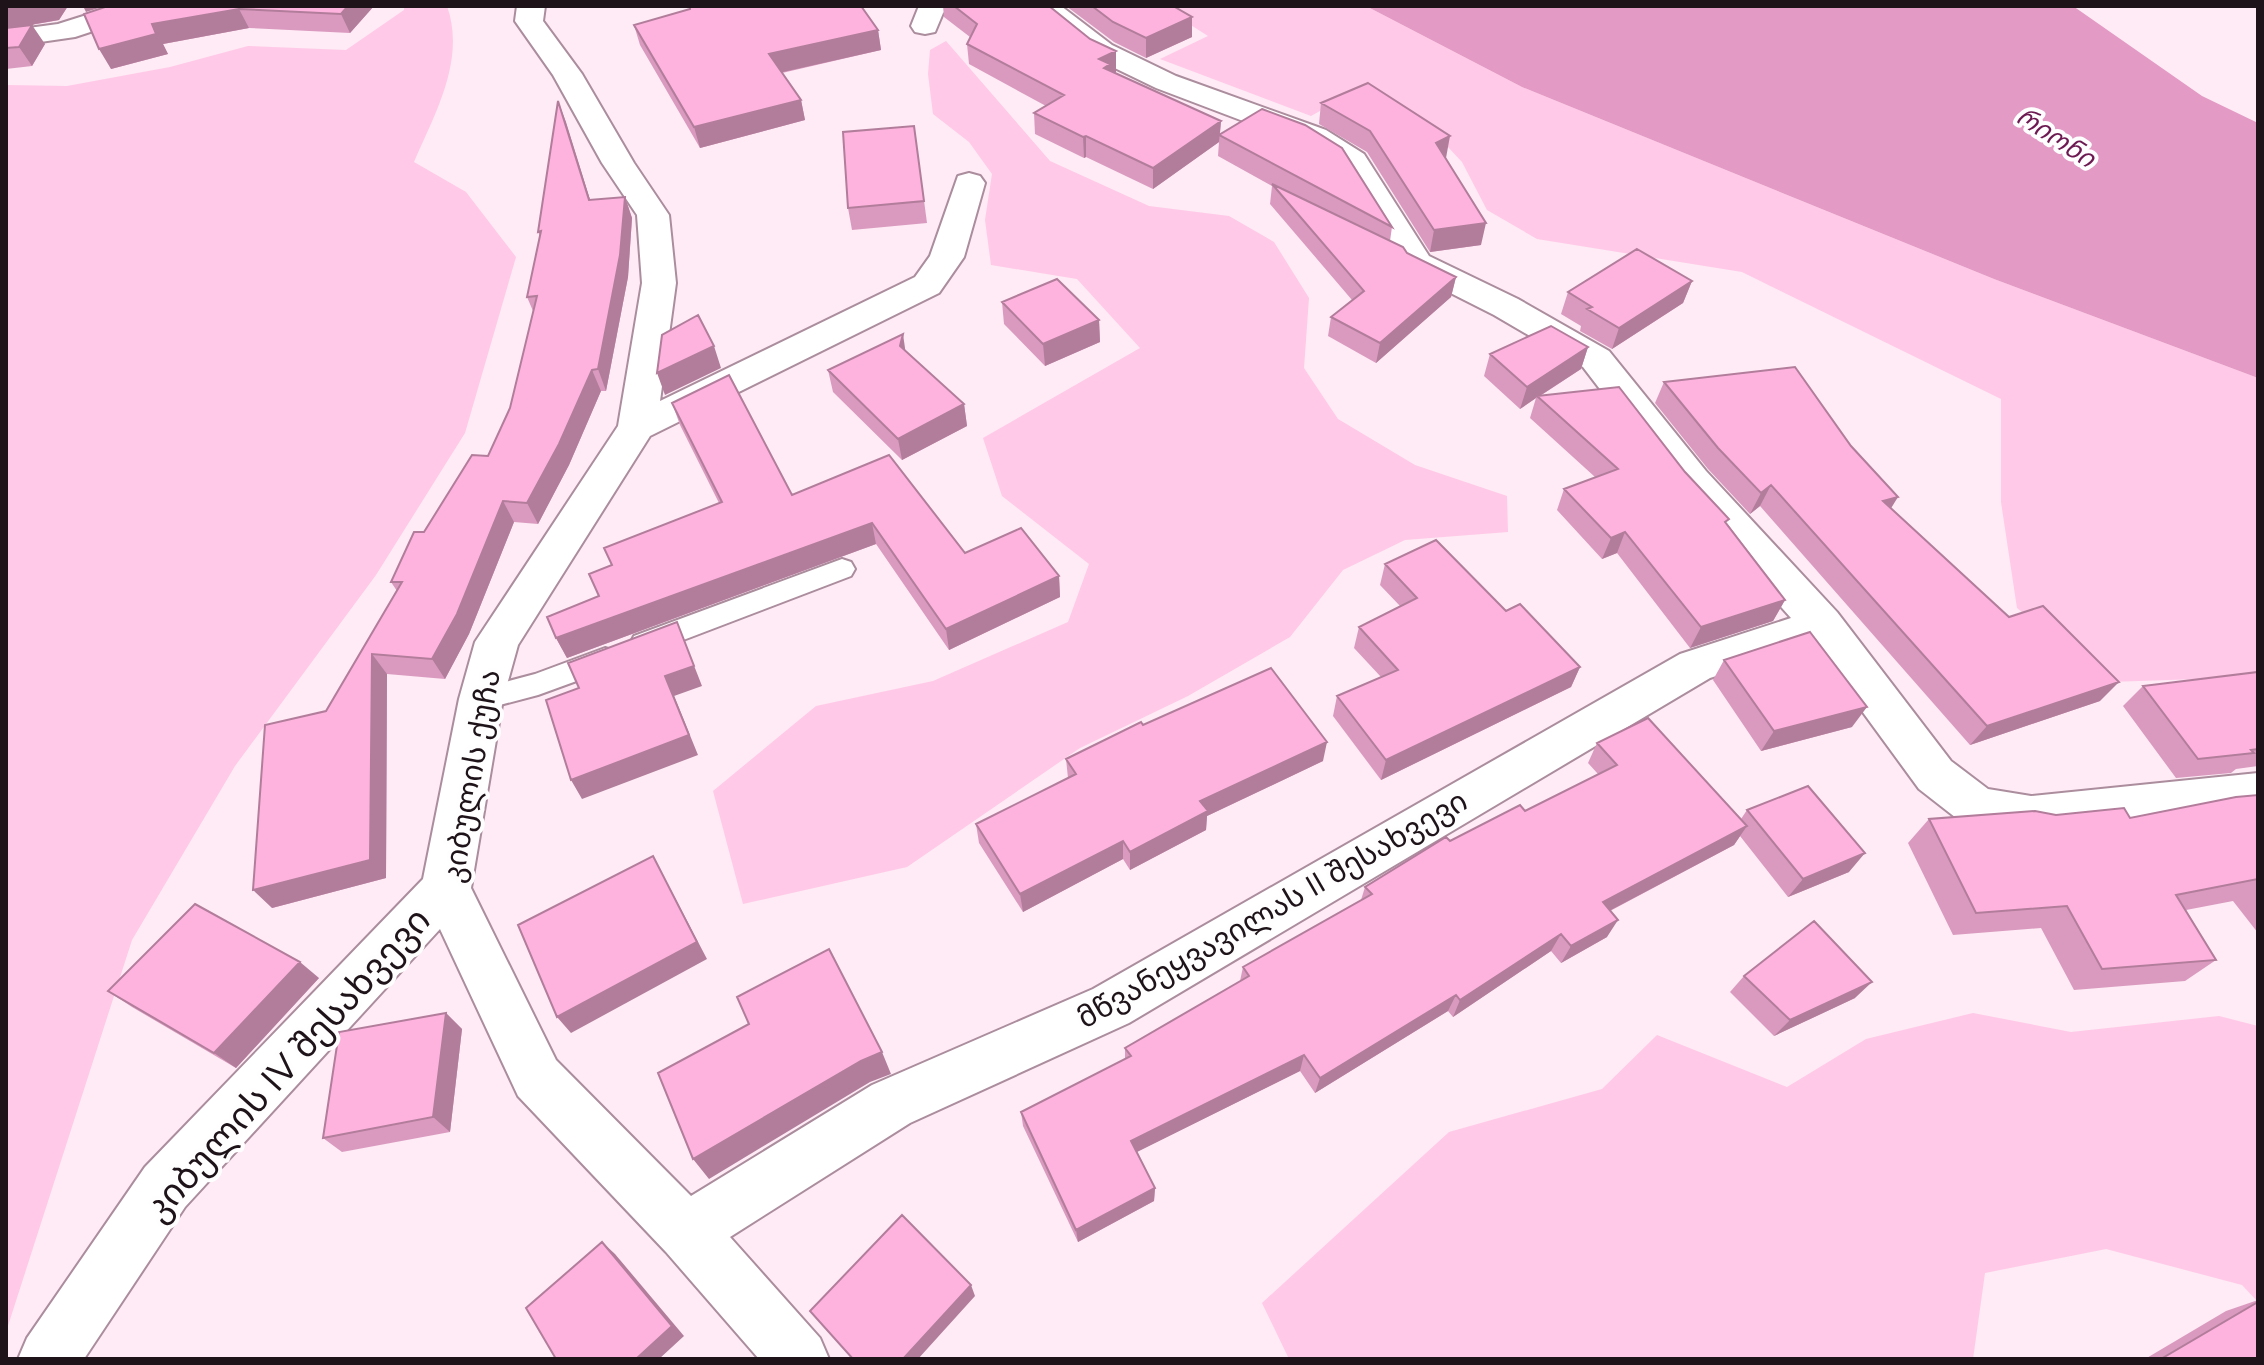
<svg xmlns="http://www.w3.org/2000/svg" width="2264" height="1365" font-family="Figtree,'Noto Sans Georgian',sans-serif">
<rect width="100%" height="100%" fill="#feebf5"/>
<!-- green -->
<path fill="#ffc9e7" d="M 404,6 L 447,6 C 466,60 435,113 414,162 L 466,192 L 516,257 L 465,433 L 376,575 L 235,766 L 132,940 L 6,1332 L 6,85 L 67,86 L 170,67 L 248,46 L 346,50 L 404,10 Z
M 1161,6 L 1366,6 L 1522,87 L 1994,279 L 2258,378 L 2258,677 L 2109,682 L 2017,608 L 2001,502 L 2001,399 L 1742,272 L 1537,239 L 1487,210 L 1462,162 L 1432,130 L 1355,91 L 1311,116 L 1160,59 L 1208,36 Z
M 946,41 L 1050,161 L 1149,206 L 1229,216 L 1274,242 L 1309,298 L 1304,368 L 1338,419 L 1415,465 L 1507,496 L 1508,532 L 1405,540 L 1343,570 L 1290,637 L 1188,696 L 1080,748 L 907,867 L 743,904 L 713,791 L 816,706 L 933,681 L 1068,622 L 1089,564 L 1002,496 L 983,438 L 1140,348 L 1077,279 L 991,265 L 985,220 L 992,174 L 969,142 L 933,114 L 928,74 L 930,50 Z
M 1973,1013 L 2071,1032 L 2219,1016 L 2258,1026 L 2258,1302 L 2242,1285 L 2106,1249 L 1985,1273 L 1973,1359 L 1289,1359 L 1262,1303 L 1449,1132 L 1602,1089 L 1657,1035 L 1787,1087 L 1866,1039 Z"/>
<!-- water -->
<path fill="#e39ac4" d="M 1366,6 L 2073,6 L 2202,96 L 2258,123 L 2258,378 L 1994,279 L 1522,87 Z"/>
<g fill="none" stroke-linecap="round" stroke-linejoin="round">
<defs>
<path id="lane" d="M 842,559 L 851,562 L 855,569 L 851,576 L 644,655 L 634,652 L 630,644 L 634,636 Z
M 605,648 L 615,651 L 619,659 L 615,667 L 538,695 L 481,710 L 471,707 L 467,699 L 471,691 L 535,674 Z"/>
<path id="street" d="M 115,6 L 155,6 L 151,12 L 75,37 L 6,47 L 6,31 L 58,24 Z
M 517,6 L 545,6 L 543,21 L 582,74 L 634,163 L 669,215 L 676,283 L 660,401 L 915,277 L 930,256 L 958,176 L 969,173 L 980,176 L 985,183 L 964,257 L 939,293 L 650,436 L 518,645 L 503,699 L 471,888 L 556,1060 L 691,1196 L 872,1085 L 1093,989 L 1680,654 L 1791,618 L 1678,491 L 1583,367 L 1494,315 L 1405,270 L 1341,167 L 1304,144 L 1156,88 L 1092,57 L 1030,6 L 1061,6 L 1112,45 L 1176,76 L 1326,130 L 1364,154 L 1429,256 L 1518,299 L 1609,351 L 1706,471 L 1837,612 L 1951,761 L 1988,789 L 2031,796 L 2258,773 L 2258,813 L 2031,836 L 1960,821 L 1919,789 L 1813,644 L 1710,678 L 1129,1023 L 910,1123 L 730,1237 L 820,1338 L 829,1359 L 759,1359 L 666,1252 L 518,1096 L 440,929 L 185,1207 L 84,1359 L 18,1359 L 27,1338 L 145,1167 L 423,879 L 459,699 L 475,642 L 618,426 L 642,283 L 637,215 L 602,163 L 553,75 L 515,21 Z
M 919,6 L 951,6 L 943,13 L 935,32 L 925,34 L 915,32 L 911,26 Z"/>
</defs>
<!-- lane casing -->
<use href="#lane" stroke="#ab8d9d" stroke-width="4"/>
<!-- street casing -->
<use href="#street" stroke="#ab8d9d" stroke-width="4"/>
<!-- lane -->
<use href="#lane" fill="#fff" fill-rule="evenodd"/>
<!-- street -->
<use href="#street" fill="#fff" fill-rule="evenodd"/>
</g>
<!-- wall -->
<path fill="#da9abf" d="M 6,6 L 68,6 L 59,20 L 26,26 L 45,44 L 32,66 L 6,69 Z
M 108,6 L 374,6 L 350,33 L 249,28 L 163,44 L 168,54 L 111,69 Z
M 943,6 L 1049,6 L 1116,72 L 1115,73 L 1221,121 L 1220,134 L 1392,227 L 1390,241 L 1407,253 L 1456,277 L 1451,297 L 1376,363 L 1328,336 L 1331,317 L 1352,300 L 1270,204 L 1272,186 L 1218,156 L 1219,142 L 1153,189 L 1086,157 L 1084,158 L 1035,134 L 1034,113 L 1046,106 L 969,64 L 967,44 L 970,37 L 944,17 Z
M 1066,6 L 1173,6 L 1192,17 L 1192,37 L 1146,58 L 1114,42 Z
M 634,25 L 878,30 L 881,50 L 782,73 L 801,100 L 805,120 L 700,148 L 640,45 Z
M 558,101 L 590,200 L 625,197 L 632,218 L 628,277 L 606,391 L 601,391 L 569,465 L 538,524 L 514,522 L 469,634 L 445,679 L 387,674 L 386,878 L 272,908 L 326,711 L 397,591 L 391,582 L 424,532 L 488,456 L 510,408 L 533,311 L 527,297 L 540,236 L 538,232 Z
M 1321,103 L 1446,158 L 1481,245 L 1430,252 L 1367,152 L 1319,124 Z
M 914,126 L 927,223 L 852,230 L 848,208 Z
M 1692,281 L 1683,303 L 1612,349 L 1580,331 L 1581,326 L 1561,314 L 1568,292 Z
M 1002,302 L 1099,320 L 1100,342 L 1045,366 L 1004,324 Z
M 1588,347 L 1581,369 L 1540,396 L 1727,523 L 1785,600 L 1773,621 L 1690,648 L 1617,553 L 1602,559 L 1557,510 L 1564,489 L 1595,477 L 1530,418 L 1536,398 L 1520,409 L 1484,376 L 1490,354 Z
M 906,351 L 964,404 L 967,426 L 902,460 L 833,392 L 828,370 Z
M 1664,382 L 1891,508 L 2100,701 L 1970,745 L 1760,506 L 1750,514 L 1708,469 L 1655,403 Z
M 672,403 L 792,495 L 965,553 L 1059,576 L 1060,597 L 949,650 L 876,544 L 567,658 L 556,638 L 599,596 L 719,503 L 680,425 Z
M 1385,564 L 1506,611 L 1580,667 L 1571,687 L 1381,780 L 1333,716 L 1337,696 L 1381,677 L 1354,648 L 1359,627 L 1400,606 L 1380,585 Z
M 1724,660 L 1852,727 L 1761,751 L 1713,680 Z
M 2258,672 L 2258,766 L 2236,769 L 2231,773 L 2176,778 L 2123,706 L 2143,686 Z
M 1597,743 L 1741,819 L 1747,810 L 1849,872 L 1788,897 L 1740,836 L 1734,845 L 1610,911 L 1607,937 L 1561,963 L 1551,951 L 1453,1017 L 1448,1011 L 1315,1093 L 1300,1071 L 1136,1152 L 1155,1188 L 1154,1201 L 1078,1242 L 1023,1126 L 1021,1112 L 1125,1059 L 1125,1048 L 1240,981 L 1243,967 L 1361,900 L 1365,887 L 1450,841 L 1525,811 L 1598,774 L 1588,763 Z
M 1066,759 L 1323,761 L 1207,816 L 1206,830 L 1130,870 L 1123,859 L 1023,912 L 979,843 L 976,824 L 1068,778 Z
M 2258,795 L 2258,933 L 2233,901 L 2186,910 L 2216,960 L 2185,981 L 2074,990 L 2041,928 L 1953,935 L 1908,843 L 1929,819 L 2130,818 Z
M 1744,976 L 1855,998 L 1774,1036 L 1730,992 Z
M 319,978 L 236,1068 L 132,1007 L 108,991 Z
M 446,1013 L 462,1029 L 450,1132 L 342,1152 L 323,1138 Z
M 2258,1300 L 2258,1359 L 2145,1359 L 2226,1311 Z"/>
<!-- shaded-wall -->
<path fill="#b27d9b" d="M 14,6 L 68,6 L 59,20 L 6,29 L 6,7 Z
M 83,6 L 105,6 L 86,12 Z
M 348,6 L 374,6 L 350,33 L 341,14 Z
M 460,6 L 486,6 L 461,8 Z
M 239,9 L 249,28 L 163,44 L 168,54 L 111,69 L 99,49 L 152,24 Z
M 1192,17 L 1192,37 L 1146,58 L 1146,38 Z
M 32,25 L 45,44 L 32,66 L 19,47 Z
M 878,30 L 881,50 L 774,74 L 769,54 Z
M 1116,51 L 1116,72 L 1110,75 L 1111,85 L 1099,59 Z
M 801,100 L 805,120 L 700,148 L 694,127 Z
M 558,101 L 566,122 L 597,222 L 589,200 Z
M 1221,121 L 1219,142 L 1153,189 L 1153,168 Z
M 1086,136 L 1086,157 L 1084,158 L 1083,137 Z
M 1450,136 L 1446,158 L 1436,143 Z
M 625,197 L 632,218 L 628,277 L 606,391 L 598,369 Z
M 1486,223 L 1481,245 L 1430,252 L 1434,230 Z
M 1456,277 L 1451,297 L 1376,363 L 1380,343 Z
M 1692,281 L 1683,303 L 1612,349 L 1619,328 Z
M 1099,320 L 1100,342 L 1045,366 L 1043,344 Z
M 903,334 L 906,355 L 900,346 Z
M 714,346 L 721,368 L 665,395 L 657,373 Z
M 1588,347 L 1581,369 L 1538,397 L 1537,396 L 1536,398 L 1520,409 L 1527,387 Z
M 592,370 L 601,391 L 569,465 L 538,524 L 527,503 Z
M 964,404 L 967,426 L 902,460 L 898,439 Z
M 1771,485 L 1760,506 L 1750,514 L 1761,493 Z
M 1898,497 L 1885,518 L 1883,501 Z
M 503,501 L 514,522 L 469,634 L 445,679 L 432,659 Z
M 872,523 L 876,544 L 567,658 L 556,638 Z
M 1625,532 L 1617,553 L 1602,559 L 1611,538 Z
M 1059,576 L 1060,597 L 949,650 L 946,629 Z
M 1785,600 L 1773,621 L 1690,648 L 1701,627 Z
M 677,622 L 702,686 L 674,696 L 698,755 L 582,799 L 571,780 L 665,676 Z
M 372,654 L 387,674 L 386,878 L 272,908 L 253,890 Z
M 1580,667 L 1571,687 L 1381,780 L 1386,760 Z
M 2119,682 L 2100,701 L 1970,745 L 1987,726 Z
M 1867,707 L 1852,727 L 1761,751 L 1774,731 Z
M 1327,742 L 1323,761 L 1207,816 L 1206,830 L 1130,870 L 1130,852 L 1200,801 Z
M 1747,826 L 1734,845 L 1592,920 L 1603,902 Z
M 1123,841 L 1123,859 L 1023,912 L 1020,894 Z
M 1865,853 L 1849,872 L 1788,897 L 1803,879 Z
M 653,856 L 707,959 L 571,1033 L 557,1017 Z
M 1618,920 L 1607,937 L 1561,963 L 1571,946 Z
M 1561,934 L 1551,951 L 1453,1017 L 1460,1000 Z
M 300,962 L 319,978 L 236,1068 L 214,1053 Z
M 1872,982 L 1855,998 L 1774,1036 L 1790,1020 Z
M 1456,995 L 1448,1011 L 1315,1093 L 1320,1078 Z
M 446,1013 L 462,1029 L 450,1132 L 433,1117 Z
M 882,1052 L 891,1074 L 870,1082 L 709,1179 L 693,1159 L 861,1061 Z
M 1304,1055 L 1300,1071 L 1131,1155 L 1131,1141 Z
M 1155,1188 L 1154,1201 L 1078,1242 L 1076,1230 Z
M 602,1242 L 615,1254 L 684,1336 L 659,1359 L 636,1359 Z
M 971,1285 L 975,1296 L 918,1359 L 903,1359 Z"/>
<!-- building -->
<path fill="#feb3de" stroke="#b27d9b" stroke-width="2" d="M 108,6 L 348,6 L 341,14 L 239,9 L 152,24 L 156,34 L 99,49 L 84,14 Z
M 690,6 L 861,6 L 878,30 L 769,54 L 801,100 L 694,127 L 634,25 L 690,9 Z
M 954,6 L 1049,6 L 1090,39 L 1116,51 L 1099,59 L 1110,64 L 1104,68 L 1221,121 L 1153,168 L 1086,136 L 1083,137 L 1034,113 L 1064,95 L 967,44 L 977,24 Z
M 1092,6 L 1173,6 L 1192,17 L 1146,38 L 1113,22 Z
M 32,25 L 19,47 L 6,48 L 6,28 Z
M 1368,83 L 1450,136 L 1436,143 L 1486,223 L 1434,230 L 1370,131 L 1321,103 Z
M 558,101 L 589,200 L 625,197 L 620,255 L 598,369 L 592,370 L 559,444 L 527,503 L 503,501 L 457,614 L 432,659 L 372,654 L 370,860 L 253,890 L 265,725 L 326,711 L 402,582 L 391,582 L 414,532 L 424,532 L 472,455 L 488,456 L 510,408 L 537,296 L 527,297 L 541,231 L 538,232 Z
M 1262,109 L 1305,125 L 1342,148 L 1392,227 L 1219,135 Z
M 914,126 L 924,201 L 848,208 L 843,132 Z
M 1272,184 L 1403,247 L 1407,253 L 1456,277 L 1380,343 L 1331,317 L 1364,291 Z
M 1637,249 L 1692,281 L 1619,328 L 1587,309 L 1592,307 L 1568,292 Z
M 1057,279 L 1099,320 L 1043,344 L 1002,302 Z
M 698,315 L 714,346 L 657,373 L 662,335 Z
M 1551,326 L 1588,347 L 1527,387 L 1490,354 Z
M 903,334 L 900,346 L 964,404 L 898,439 L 828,370 Z
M 1795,367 L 1851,446 L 1898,497 L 1883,501 L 2009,617 L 2043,606 L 2119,682 L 1987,726 L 1771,485 L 1761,493 L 1718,448 L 1664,382 Z
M 729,375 L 792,495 L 889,455 L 965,553 L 1021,528 L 1059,576 L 946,629 L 872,523 L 556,638 L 547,617 L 599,596 L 589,574 L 612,565 L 604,548 L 722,502 L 672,403 Z
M 1619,387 L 1685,472 L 1729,519 L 1725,522 L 1785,600 L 1701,627 L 1625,532 L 1611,538 L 1564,489 L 1618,469 L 1537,396 Z
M 1436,540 L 1506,611 L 1520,604 L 1580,667 L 1386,760 L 1337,696 L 1398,670 L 1359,627 L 1417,598 L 1385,564 Z
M 677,622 L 694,666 L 665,676 L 689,735 L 571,780 L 546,700 L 579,688 L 568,663 Z
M 1810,632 L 1867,707 L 1774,731 L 1724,660 Z
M 1271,668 L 1327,742 L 1200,801 L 1208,811 L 1130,852 L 1123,841 L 1020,894 L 976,824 L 1076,774 L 1066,759 L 1141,722 L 1143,725 Z
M 2258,672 L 2258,749 L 2251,750 L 2254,753 L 2198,759 L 2143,686 Z
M 1648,718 L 1747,826 L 1603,902 L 1618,920 L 1571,946 L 1561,934 L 1460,1000 L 1456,995 L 1320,1078 L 1304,1055 L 1131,1141 L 1155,1188 L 1076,1230 L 1021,1112 L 1131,1056 L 1125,1048 L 1249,976 L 1243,967 L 1372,894 L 1365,887 L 1446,837 L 1450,841 L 1520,805 L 1525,811 L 1617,765 L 1597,743 Z
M 1808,786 L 1865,853 L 1803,879 L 1747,810 Z
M 2258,795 L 2258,879 L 2176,895 L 2216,960 L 2102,969 L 2067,906 L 1976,913 L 1929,819 L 2035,811 L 2056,815 L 2124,808 L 2130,818 L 2236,797 Z
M 653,856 L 697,942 L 557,1017 L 518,925 Z
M 195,904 L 300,962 L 214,1053 L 108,991 Z
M 1814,921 L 1872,982 L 1790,1020 L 1744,976 Z
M 829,949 L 882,1052 L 861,1061 L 693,1159 L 658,1073 L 749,1024 L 737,997 Z
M 446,1013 L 433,1117 L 323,1138 L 339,1032 Z
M 902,1215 L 971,1285 L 903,1359 L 853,1359 L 810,1311 Z
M 602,1242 L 672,1326 L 636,1359 L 556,1359 L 526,1308 Z
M 2258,1302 L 2258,1359 L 2161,1359 Z"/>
<g text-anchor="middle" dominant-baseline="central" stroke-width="8" stroke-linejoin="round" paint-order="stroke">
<!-- far-water labels -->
<g font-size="26" font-style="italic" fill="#6d1952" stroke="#fefefe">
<text transform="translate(2056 137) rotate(33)">რიონი</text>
</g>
<!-- street labels -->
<g font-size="30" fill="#1e1319" stroke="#fefefe">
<text transform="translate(471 776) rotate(-80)">კიბულის ქუჩა</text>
<text transform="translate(1272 909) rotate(-30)">მწვანეყვავილას II შესახვევი</text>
</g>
<!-- near-street labels -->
<g font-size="36" fill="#1e1319" stroke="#fefefe">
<text transform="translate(287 1064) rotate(-48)">კიბულის IV შესახვევი</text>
</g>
</g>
<!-- border -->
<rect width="2264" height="1365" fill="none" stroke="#1e1319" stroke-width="16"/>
</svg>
